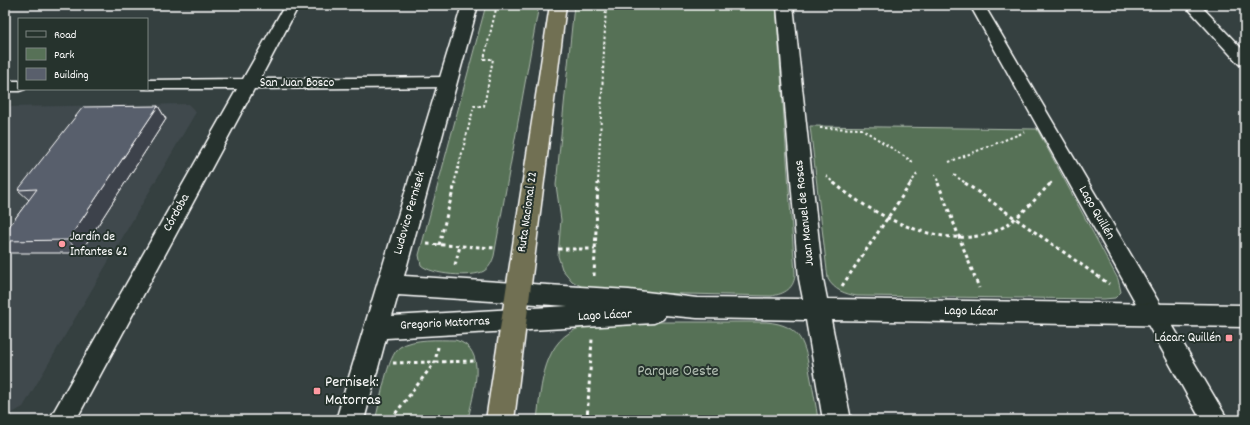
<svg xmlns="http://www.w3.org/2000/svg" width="1250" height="425" font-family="Dekko,sans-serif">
<rect width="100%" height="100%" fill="#354040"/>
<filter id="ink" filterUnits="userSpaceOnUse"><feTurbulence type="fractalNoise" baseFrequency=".025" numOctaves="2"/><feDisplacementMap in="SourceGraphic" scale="8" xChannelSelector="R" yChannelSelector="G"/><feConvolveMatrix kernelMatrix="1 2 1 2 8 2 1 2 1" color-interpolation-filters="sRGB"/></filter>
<g filter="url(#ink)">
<!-- built -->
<path fill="#40494d" d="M 188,104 L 196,112 L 23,407 L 5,417 L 5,107 Z"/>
<!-- green -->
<path fill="#577157" stroke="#abb8ab" d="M 486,5 L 539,5 L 494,256 C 492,262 490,267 484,271 C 472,278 431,275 421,265 L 419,255 Z
M 574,5 L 776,5 L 795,273 C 795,288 785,294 771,296 L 602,292 L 586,289 L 572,281 L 562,269 L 558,256 L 561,220 L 556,185 Z
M 810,126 L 1037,129 L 1118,279 L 1121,292 L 1115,298 L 1104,299 L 857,296 C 845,294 834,290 828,279 Z
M 613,322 L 766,322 C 802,325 805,344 810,374 C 813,389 816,405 818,420 L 537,420 C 541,387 543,337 583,327 C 593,324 603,324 613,322 Z
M 455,340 C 490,348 472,396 468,420 L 375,420 C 380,404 387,355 400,347 C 414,338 439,340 455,340 Z"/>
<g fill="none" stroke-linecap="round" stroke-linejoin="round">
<defs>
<path id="street" d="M 285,5 L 299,5 L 260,79 L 448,77 L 454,78 L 456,82 L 454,86 L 448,87 L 254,89 L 76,420 L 49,420 L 237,89 L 142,89 L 147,89 L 147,80 L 243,79 Z
M 970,5 L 984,5 L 1228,420 L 1201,420 Z
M 1185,5 L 1200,5 L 1245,52 L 1245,66 L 1239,64 Z
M 5,81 L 19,81 L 19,89 L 25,89 L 19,91 L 5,91 Z"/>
<path id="secondary" d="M 462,5 L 478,5 L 404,276 L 629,290 L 697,298 L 803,299 L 799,279 L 777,5 L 793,5 L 823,279 L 827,299 L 1245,305 L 1245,327 L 831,320 L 851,420 L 823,420 L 806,320 L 697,318 L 665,315 L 663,319 L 654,323 L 386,338 L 364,420 L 336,420 ZM 398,295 L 568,306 L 392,316 Z"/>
<path id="highway" d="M 550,5 L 566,5 L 514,420 L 486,420 Z"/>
</defs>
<!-- street casing -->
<use href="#street" stroke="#fff" stroke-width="3"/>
<!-- secondary casing -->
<use href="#secondary" stroke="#fff" stroke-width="3"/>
<!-- highway casing -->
<use href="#highway" stroke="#fff" stroke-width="3"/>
<!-- path-far1 -->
<path stroke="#fff" stroke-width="2" stroke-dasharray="2.5 2.5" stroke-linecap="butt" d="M 820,128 L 862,129 L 913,162
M 949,162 L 1025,132
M 935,174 L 939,184
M 954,175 L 967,184
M 826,176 L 835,184
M 454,184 L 474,106 L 484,106 L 493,59 L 484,59 L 497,5
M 598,184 L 606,5
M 910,184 L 917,174
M 1050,184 L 1053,181"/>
<!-- path -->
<path stroke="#fff" stroke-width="3" stroke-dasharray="3.5 3.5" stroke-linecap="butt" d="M 834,183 C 873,216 942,251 993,232 C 1016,223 1034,200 1051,183
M 938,183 L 979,288
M 965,183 L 1109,284
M 427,244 L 496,248
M 439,245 L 455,183
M 558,249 L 595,249
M 455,265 L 460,246
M 594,276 L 598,183
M 842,286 L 911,183
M 393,363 L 477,361
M 393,420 L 395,414 L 435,362 L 438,347
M 587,420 L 592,339"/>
<!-- street -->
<use href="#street" fill="#26332d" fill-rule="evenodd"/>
<!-- secondary -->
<use href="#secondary" fill="#26332d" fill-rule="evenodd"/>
<!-- highway -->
<use href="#highway" fill="#716f52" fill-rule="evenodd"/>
</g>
<!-- wall -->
<path fill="#4d525d" stroke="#fff" d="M 158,106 L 166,119 L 80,253 L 11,253 L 5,248 L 5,232 L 29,200 L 18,190 Z"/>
<!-- shaded-wall -->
<path fill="#3e424c" stroke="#fff" d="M 158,106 L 166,119 L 80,253 L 68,240 Z"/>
<!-- building -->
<path fill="#595f6c" stroke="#fff" d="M 158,106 L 68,240 L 5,241 L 5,232 L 37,189 L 18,190 L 83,107 Z"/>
</g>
<!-- markers -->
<g fill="#ff9aa2" stroke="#26332d" stroke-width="1.5">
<circle cx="62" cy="244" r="4"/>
<rect x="1225" y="334" width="8" height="8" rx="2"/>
<rect x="313" y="387" width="8" height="8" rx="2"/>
</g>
<g text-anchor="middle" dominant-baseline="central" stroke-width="4" stroke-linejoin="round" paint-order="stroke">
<!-- street labels -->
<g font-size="13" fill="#fff" stroke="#26332d">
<text x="297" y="83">San Juan Bosco</text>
<text transform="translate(528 212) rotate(-82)">Ruta Nacional 22</text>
<text transform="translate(177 213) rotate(-61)">Córdoba</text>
<text transform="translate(410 213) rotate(-74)">Ludovico Pernisek</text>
<text transform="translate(805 213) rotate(-96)">Juan Manuel de Rosas</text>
<text transform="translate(1096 213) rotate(60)">Lago Quillén</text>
<text transform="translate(971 312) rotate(1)">Lago Lácar</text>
<text transform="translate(605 316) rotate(-3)">Lago Lácar</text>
<text transform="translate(445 324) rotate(-3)">Gregorio Matorras</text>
</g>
<!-- poi labels -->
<g font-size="13" fill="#fff" stroke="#26332d" text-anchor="start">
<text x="70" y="237">Jardín de<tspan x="70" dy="15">Infantes 62</tspan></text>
<text x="1221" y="338" text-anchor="end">Lácar: Quillén</text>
</g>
<!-- near-park labels -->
<g font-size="16" fill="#b3bfb3" stroke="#26332d">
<text x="678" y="371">Parque Oeste</text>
</g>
<!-- near-poi labels -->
<g font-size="16" fill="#fff" stroke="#26332d" text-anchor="start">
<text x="325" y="382">Pernisek:<tspan x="325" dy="18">Matorras</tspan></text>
</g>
</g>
<!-- margin -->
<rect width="1250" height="425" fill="none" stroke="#26332d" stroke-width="20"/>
<rect x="10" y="10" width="1230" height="405" fill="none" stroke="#fff" stroke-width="1.5" filter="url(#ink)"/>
<!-- legend -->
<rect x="18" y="18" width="130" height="72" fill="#26332d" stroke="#7d8581"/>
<rect x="26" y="31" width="20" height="6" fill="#26332d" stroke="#7d8581"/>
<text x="54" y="38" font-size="12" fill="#ffffff">Road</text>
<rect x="26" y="48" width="20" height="12" fill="#577157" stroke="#7d8581"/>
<text x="54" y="58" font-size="12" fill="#ffffff">Park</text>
<rect x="26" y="68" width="20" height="12" fill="#595f6c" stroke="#7d8581"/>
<text x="54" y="78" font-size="12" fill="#ffffff">Building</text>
</svg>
